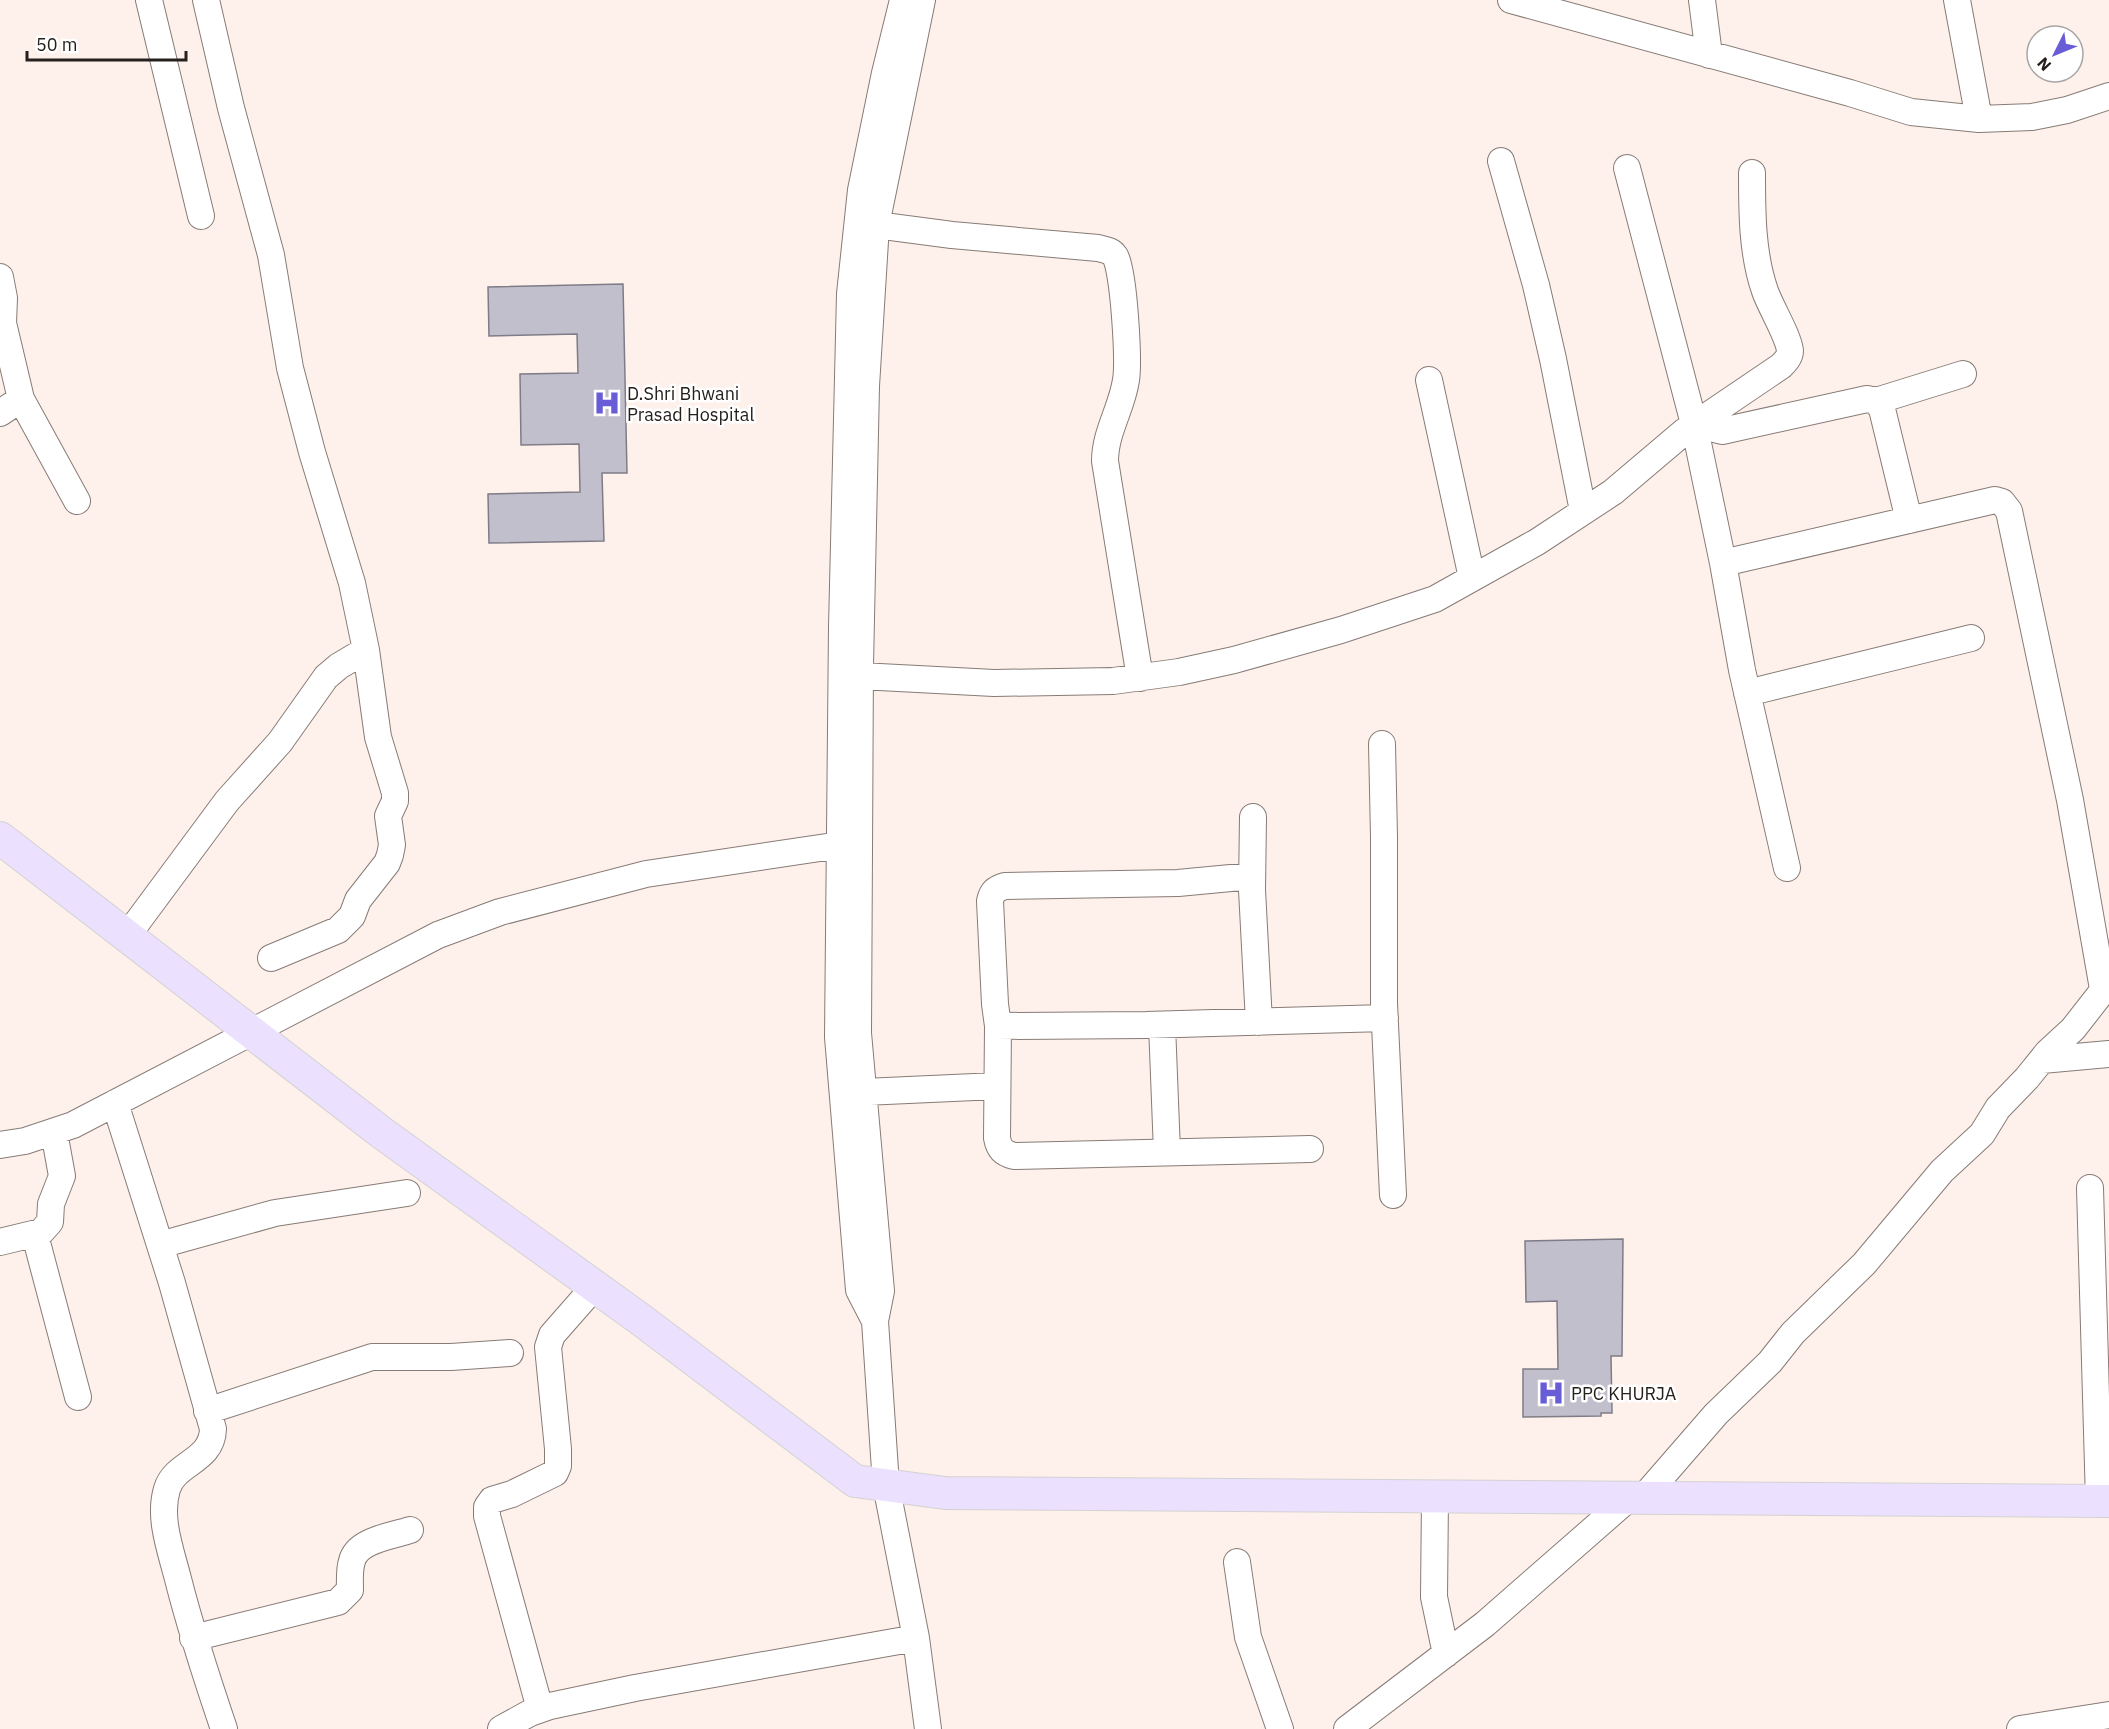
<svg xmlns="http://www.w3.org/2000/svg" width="2109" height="1729" font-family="'IBM Plex Sans',sans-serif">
<rect width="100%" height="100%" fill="#fef1eb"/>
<!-- building -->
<path fill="#c1bfcb" stroke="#7e7c87" stroke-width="1.5" d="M 623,284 L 627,473 L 602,473 L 604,541 L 489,543 L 488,494 L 580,492 L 579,444 L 521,445 L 520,374 L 578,373 L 577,334 L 489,336 L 488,287 Z
M 1623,1239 L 1622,1356 L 1611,1356 L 1612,1413 L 1601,1413 L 1601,1416 L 1523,1417 L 1523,1369 L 1558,1369 L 1557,1301 L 1526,1302 L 1525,1241 Z"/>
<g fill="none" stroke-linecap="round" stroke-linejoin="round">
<defs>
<path id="minor" d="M 149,0 L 201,216
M 206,0 L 231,108 L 271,255 L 290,368 L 312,452 L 352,583 L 366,650 L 378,737 L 395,793 L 395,801 L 388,816 L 392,845 L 390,855 L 387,863 L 358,900 L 352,916 L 338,930 L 271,958
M 922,0 L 876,225 L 866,386 L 860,665 L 858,1033 L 881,1291 L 875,1321 L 886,1485 L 916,1638 L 928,1729
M 1511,0 L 1850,93 L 1911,112 L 1979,119 L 2032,117 L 2067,110 L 2109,96
M 1702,0 L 1709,55
M 1957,0 L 1979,119
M 1501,161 L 1536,285 L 1553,359 L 1583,511
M 1627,168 L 1694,424 L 1723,563 L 1742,670 L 1787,868
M 876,225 L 952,235 L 1098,248 C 1105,250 1111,250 1115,256 C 1124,271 1129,361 1126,380 C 1122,408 1105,432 1105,461 L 1140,678
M 0,277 L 4,298 L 3,323 L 21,399 L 77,501
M 1429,380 L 1472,578
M 1876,401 L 1963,374
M 0,413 L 21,399
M 1702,419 L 1714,429 L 1722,431 L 1867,399 L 1876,401 L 1882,409 L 1909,520
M 1723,563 L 1995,500 L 2002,502 L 2009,511 L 2070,800 L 2103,989
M 860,676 L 994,683 L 1113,681 L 1179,672 L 1234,660 L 1341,630 L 1435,599 L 1537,542 L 1613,492 L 1685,431 L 1781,366 C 1785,362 1790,357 1790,351 C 1789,337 1770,306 1765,291 C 1752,254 1752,212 1752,173
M 1747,693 L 1971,638
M 1382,744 L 1384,837 L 1384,1003 L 1393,1195
M 1253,817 L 1252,890 L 1259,1022
M 1252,876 L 1178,883 L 1005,886 C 995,889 992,892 990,901 L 995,1004 L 998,1026 L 997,1138 C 999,1149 1003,1153 1014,1156 L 1310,1149
M 127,936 L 227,801 L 280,742 L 326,677 L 339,666 L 366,650
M 1162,1025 L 1167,1152
M 998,1026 L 1146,1025 L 1385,1018
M 2042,1060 L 2109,1054
M 864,1092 L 997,1086
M 115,1103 L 172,1283 L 213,1429 C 212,1462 175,1462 167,1489 C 158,1518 171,1551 178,1579 C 191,1630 207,1679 224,1729
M 0,1145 L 25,1141 L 73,1125 L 438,935 L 500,912 L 646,874 L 840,845
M 2090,1188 L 2099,1501
M 35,1235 L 78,1397
M 0,1242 L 41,1232 L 50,1222 L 51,1204 L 62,1176 L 54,1132
M 160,1245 L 275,1213 L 407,1193
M 875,1321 L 859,1290 L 838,1037 L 842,627 L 850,294 L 861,190 L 885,73 L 903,0
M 207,1411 L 372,1357 L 451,1357 L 510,1353
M 1435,1497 L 1434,1597 L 1446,1654
M 1643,1498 L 1716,1414 L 1770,1362 L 1793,1333 L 1864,1264 L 1942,1171 L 1982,1134 L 1998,1108 L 2027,1078 L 2048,1052 L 2073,1029 L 2109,983
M 1237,1562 L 1248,1637 L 1280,1729
M 193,1638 L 338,1602 L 350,1590 C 350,1581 349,1570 352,1561 C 357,1540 392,1536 410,1530
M 540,1709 L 487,1516 L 487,1507 L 492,1500 L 512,1494 L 555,1473 L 558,1466 L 558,1449 L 548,1347 L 552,1335 L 595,1286
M 501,1729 L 530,1713 L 550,1706 L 635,1688 L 916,1638
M 1347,1729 L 1485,1624 L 1629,1498
M 2020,1729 L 2109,1715"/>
<path id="major" d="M 0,838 L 382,1133 L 640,1319 L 855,1481 L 945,1493 L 2109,1501"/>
</defs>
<!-- minor casing -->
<use href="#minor" stroke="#877b76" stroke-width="28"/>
<!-- major casing -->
<use href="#major" stroke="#d3d2d2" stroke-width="34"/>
<!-- minor -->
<use href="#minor" stroke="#fff" stroke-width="26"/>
<!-- major -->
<use href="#major" stroke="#ebe0fe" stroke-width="32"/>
</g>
<!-- icons -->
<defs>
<symbol id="hospital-bare" viewBox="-9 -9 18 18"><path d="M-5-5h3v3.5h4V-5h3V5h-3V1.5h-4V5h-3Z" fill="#695dd7" stroke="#fff" stroke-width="2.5" paint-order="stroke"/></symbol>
</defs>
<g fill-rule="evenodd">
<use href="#hospital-bare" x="588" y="384" width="38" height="38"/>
<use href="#hospital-bare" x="1532" y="1374" width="38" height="38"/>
</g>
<g text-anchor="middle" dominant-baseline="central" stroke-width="5" stroke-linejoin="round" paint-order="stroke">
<!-- poi labels -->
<g font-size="18" fill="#25201e" stroke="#fff" text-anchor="start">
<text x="627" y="393">D.Shri Bhwani<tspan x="627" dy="21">Prasad Hospital</tspan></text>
<text x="1571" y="1393">PPC KHURJA</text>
</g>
</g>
<!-- north arrow -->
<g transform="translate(2055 54) rotate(227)"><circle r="28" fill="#ffffff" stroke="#a8a6a5" stroke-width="1.5"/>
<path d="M0-4.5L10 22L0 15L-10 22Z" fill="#695dd7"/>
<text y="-9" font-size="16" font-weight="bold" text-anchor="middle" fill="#25201e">N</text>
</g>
<!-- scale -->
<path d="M27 51v9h159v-9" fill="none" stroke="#25201e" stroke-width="3"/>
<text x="36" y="51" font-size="18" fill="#25201e" stroke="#ffffff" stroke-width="4.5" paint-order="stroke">50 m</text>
</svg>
